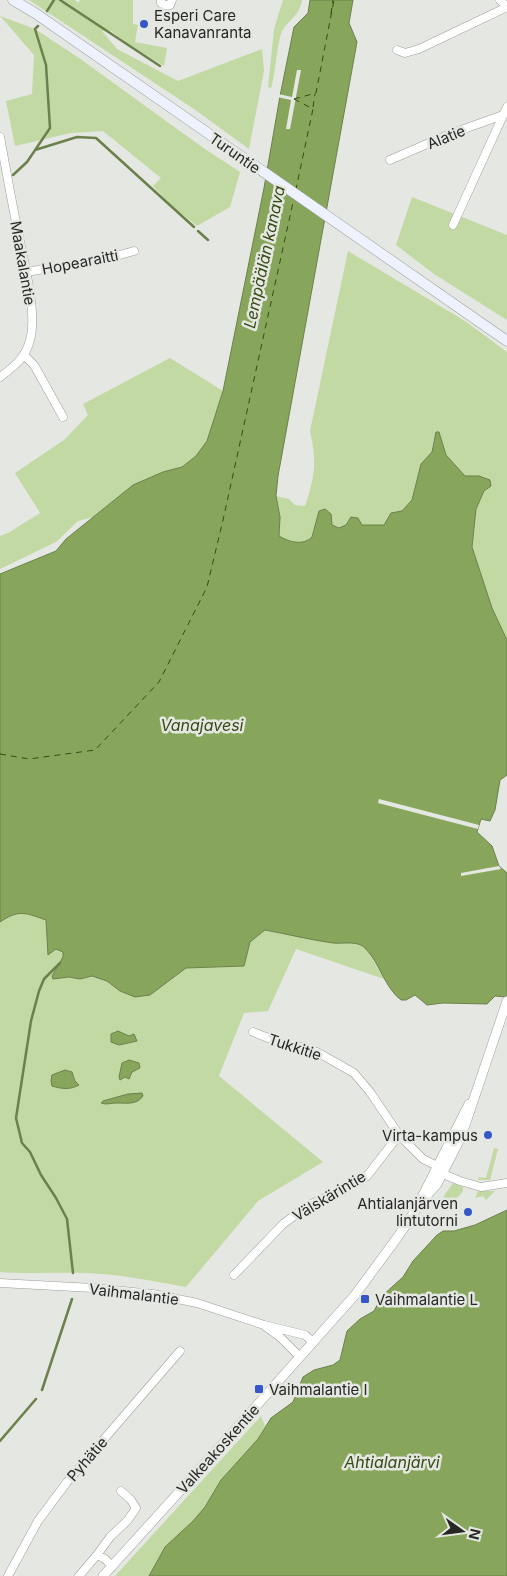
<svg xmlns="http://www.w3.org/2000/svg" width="507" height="1576" font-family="Inter,sans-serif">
<rect width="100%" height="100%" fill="#e5e7e2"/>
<!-- green -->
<path fill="#c2d9a4" d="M 29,0 L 75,0 L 78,3 L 80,0 L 133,0 L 133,24 L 138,25 L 135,42 L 167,48 L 164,66 L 128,44 L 111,31 L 102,31 L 117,49 L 178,81 L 262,49 L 264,71 L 249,149 L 194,109 Z
M 283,0 L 302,0 C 299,19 284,21 280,37 C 276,54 276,71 271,88 L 268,87 L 274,29 Z
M 0,16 L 35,29 L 79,58 L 202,147 L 240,172 L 230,207 L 197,226 L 172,206 L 153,186 L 161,178 L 103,131 L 71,133 L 15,146 L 6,101 L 32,94 L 34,55 Z
M 412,197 L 507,235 L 507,320 L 434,274 L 396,245 Z
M 348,251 L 465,321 L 507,352 L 507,640 L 492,608 L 472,547 L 476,509 L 484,491 L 479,476 L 465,476 L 446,455 L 439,432 L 434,438 L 432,452 C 414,466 421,501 402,511 C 399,513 394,513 391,514 L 384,525 L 362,525 L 358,518 L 351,518 L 346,525 L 339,528 L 332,525 L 331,517 L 319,511 L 312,537 C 303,546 289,542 279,537 L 280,517 L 276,496 L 289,499 L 295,505 L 305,506 C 315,476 317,463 310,431 Z
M 170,358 L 223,391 L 207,441 L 196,456 L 181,467 L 163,472 L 133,485 L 93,517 L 78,521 L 56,542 L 0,569 L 0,536 L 8,533 L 40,513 L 15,473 L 64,440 L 88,415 L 83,404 Z
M 26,913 L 46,920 L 48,954 L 56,948 L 63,951 L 63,957 L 53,975 L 80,979 L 92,976 L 107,981 L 120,991 L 150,995 L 186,968 L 244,966 L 250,942 L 265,930 L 334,943 L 348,942 L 359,945 L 366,948 L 384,979 L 296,949 L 268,1011 L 244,1013 L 219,1076 L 323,1162 L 258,1201 L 186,1287 C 153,1281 119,1274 86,1273 C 57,1272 29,1274 0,1272 L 0,922 L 11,915 Z
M 494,1148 L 498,1149 L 490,1180 L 478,1180 L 479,1177 L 486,1178 Z
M 453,1183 L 463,1187 L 463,1191 C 457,1199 452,1203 443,1197 Z
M 478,1191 L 495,1191 L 486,1200 L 483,1196 L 475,1198 Z
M 261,1416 L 265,1426 L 258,1439 L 221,1480 L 205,1507 L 193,1521 L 165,1547 L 149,1576 L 115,1576 Z"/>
<!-- water -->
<path fill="#88a65b" stroke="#6b804b" d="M 310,0 L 353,0 L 349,23 L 357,42 L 278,476 L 276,496 L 280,517 L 279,536 C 289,542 303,546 312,537 L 319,511 L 325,509 L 331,514 L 332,525 L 339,528 L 346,525 L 351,517 L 358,518 L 362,525 L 384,525 L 391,513 L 402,511 L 412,500 L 421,464 L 432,452 L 436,432 L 439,432 L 446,455 L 465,476 L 479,476 L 490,480 L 491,486 L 484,491 L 476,509 L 472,547 L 492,608 L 507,640 L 507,775 L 500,780 L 495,810 L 490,821 L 481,819 L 477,832 L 492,846 L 499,866 L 507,873 L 507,997 L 495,996 L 487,1004 L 443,1003 L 427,1005 L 415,995 L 406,1000 L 401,1000 C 385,988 380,964 366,949 C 358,940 344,944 333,943 C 311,940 287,934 265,930 L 250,942 L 244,966 L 186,968 L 150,995 L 135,997 L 120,991 L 107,981 L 92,976 L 80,979 L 69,977 L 53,979 L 52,976 L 63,957 L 63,952 L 56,949 L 48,955 L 46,920 C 26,913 19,909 0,922 L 0,574 L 56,551 L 66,539 L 133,485 L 163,472 L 182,467 L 196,456 L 207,441 L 223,391 L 264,188 L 280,96 L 294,27 L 308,13 Z
M 118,1031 L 129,1036 L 134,1034 L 137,1041 L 119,1045 L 111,1042 L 111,1034 Z
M 129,1060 L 139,1063 L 140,1068 L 132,1072 L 129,1079 L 125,1077 L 120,1080 L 119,1077 L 122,1063 Z
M 65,1070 L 72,1072 L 75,1081 L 79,1085 C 70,1090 62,1089 52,1086 L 51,1081 L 52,1075 Z
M 142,1093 L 143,1096 C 137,1105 127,1103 117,1103 C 111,1103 106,1105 101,1103 L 103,1101 L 128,1094 Z
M 507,1210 L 507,1576 L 149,1576 L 165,1547 L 193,1521 L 205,1507 L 221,1480 L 258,1439 L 271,1418 L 293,1402 L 303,1377 L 314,1370 L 333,1365 L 340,1360 L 347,1331 L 360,1319 L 374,1311 L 382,1296 L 403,1277 L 413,1261 L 437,1235 L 443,1231 L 454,1231 L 475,1225 Z"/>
<!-- pier -->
<path fill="#e5e7e2" d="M 297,70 L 301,70 L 290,129 L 286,129 L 291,100 L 277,97 L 278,94 L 292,97 Z
M 379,799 L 479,825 L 478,829 L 378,803 Z
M 499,866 L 501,869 L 461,876 L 461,873 Z"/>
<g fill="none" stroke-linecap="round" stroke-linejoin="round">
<!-- stream -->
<path stroke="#6b804b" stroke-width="2.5" d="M 60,0 L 160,66
M 47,11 L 54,0
M 35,150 L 77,137 L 96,138 L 194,227
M 13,175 L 27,162 L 50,128 L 46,65 L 35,29 L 38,26
M 198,231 L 208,240
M 60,963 L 44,979 L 39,991 L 31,1021 L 16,1118 L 22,1143 L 30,1152 L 41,1175 L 56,1198 L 67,1219 L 73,1273
M 42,1390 L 72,1299
M 0,1441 L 36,1399"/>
<!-- ferry -->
<path stroke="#364a13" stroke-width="1" stroke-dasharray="6 5" stroke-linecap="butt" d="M 331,14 L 333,0
M 294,99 L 313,109 L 296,189
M 294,99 L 316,93 L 334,0
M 313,107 L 315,94
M 0,754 L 29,759 L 95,750 L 159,682 L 207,587 L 223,520 L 294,198"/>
<defs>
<path id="minor" d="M 161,0 L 161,3 L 164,5 L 170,5 L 172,0
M 397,50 L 405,53 L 419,49 L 507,7 L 500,0
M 0,137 C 7,174 13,210 21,246 C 26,271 37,316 30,340 C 26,357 14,367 0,377
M 390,160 L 450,134 L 503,115
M 453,225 L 507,107
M 26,272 L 102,260 L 134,251
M 24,355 L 34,365 L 63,417
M 253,1032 L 289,1046 L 302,1047 L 317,1052 L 354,1073 L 370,1092 L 399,1135 L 423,1159 L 437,1166 L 443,1174 L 460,1181 L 481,1187 L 507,1183
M 234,1275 L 283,1224 L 309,1205 L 360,1181 L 367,1176 L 399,1135
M 0,1283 L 93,1288 L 153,1294 L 197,1303 L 264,1325 L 305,1335 L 313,1342
M 265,1326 L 280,1337 L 300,1357
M 97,1555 L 110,1537 L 128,1520 L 136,1508 L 131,1500 L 121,1491
M 8,1576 L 38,1521 L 67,1482 L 180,1351
M 79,1576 L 97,1555 L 105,1559 L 112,1566"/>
<path id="tertiary" d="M 422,1197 L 469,1104
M 103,1576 L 226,1440 L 355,1295 L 397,1238 L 421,1202 L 437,1184 L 461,1137 L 507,1001"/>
<path id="secondary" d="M 13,0 L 35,13 L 507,341"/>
</defs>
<!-- minor casing -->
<use href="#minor" stroke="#9d9f9b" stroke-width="9"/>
<!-- tertiary casing -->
<use href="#tertiary" stroke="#9d9f9b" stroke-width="10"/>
<!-- secondary casing -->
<use href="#secondary" stroke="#9d9f9b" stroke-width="11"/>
<!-- minor -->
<use href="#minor" stroke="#fff" stroke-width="8"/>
<!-- tertiary -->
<use href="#tertiary" stroke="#fff" stroke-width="9"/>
<!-- secondary -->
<use href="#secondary" stroke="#edf2fe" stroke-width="10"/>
</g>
<!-- markers -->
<g fill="#3557c8" stroke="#e5e7e2" stroke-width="2">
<circle cx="144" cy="24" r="5"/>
<circle cx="488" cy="1135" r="5"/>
<circle cx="468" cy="1212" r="5"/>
<rect x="360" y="1294" width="10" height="10" rx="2.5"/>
<rect x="254" y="1384" width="10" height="10" rx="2.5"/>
</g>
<g text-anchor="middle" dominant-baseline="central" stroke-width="5" stroke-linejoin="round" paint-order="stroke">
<!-- poi labels -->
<g font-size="15" fill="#272826" stroke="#e5e7e2" text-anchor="start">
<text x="154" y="15">Esperi Care<tspan x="154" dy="17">Kanavanranta</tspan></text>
<text x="478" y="1135" text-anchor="end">Virta-kampus</text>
<text x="458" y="1203" text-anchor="end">Ahtialanjärven<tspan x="458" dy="17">lintutorni</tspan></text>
<text x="375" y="1299">Vaihmalantie L</text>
<text x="269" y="1389">Vaihmalantie I</text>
</g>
<!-- street labels -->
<g font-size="15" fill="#272826" stroke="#e5e7e2">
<text transform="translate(446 137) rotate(-22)">Alatie</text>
<text transform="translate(235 153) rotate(35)">Turuntie</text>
<text transform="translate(80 262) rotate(-11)">Hopearaitti</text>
<text transform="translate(23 263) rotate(80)">Maakalantie</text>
<text transform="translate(295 1047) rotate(18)">Tukkitie</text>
<text transform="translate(329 1196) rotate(-31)">Välskärintie</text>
<text transform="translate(134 1294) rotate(7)">Vaihmalantie</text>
<text transform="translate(218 1449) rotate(-48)">Valkeakoskentie</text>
<text transform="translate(87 1459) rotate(-49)">Pyhätie</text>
</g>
<!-- water labels -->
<g font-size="16" font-style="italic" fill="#364a13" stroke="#e5e7e2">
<text transform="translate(264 257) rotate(-78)">Lempäälän kanava</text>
<text x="202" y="725">Vanajavesi</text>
<text x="392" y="1462">Ahtialanjärvi</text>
</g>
</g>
<!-- north arrow -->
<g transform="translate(462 1531) rotate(104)" stroke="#e5e7e2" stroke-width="4" paint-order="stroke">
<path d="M0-4L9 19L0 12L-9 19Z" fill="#272826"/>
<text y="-8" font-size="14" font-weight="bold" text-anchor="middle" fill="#272826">N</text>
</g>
</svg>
